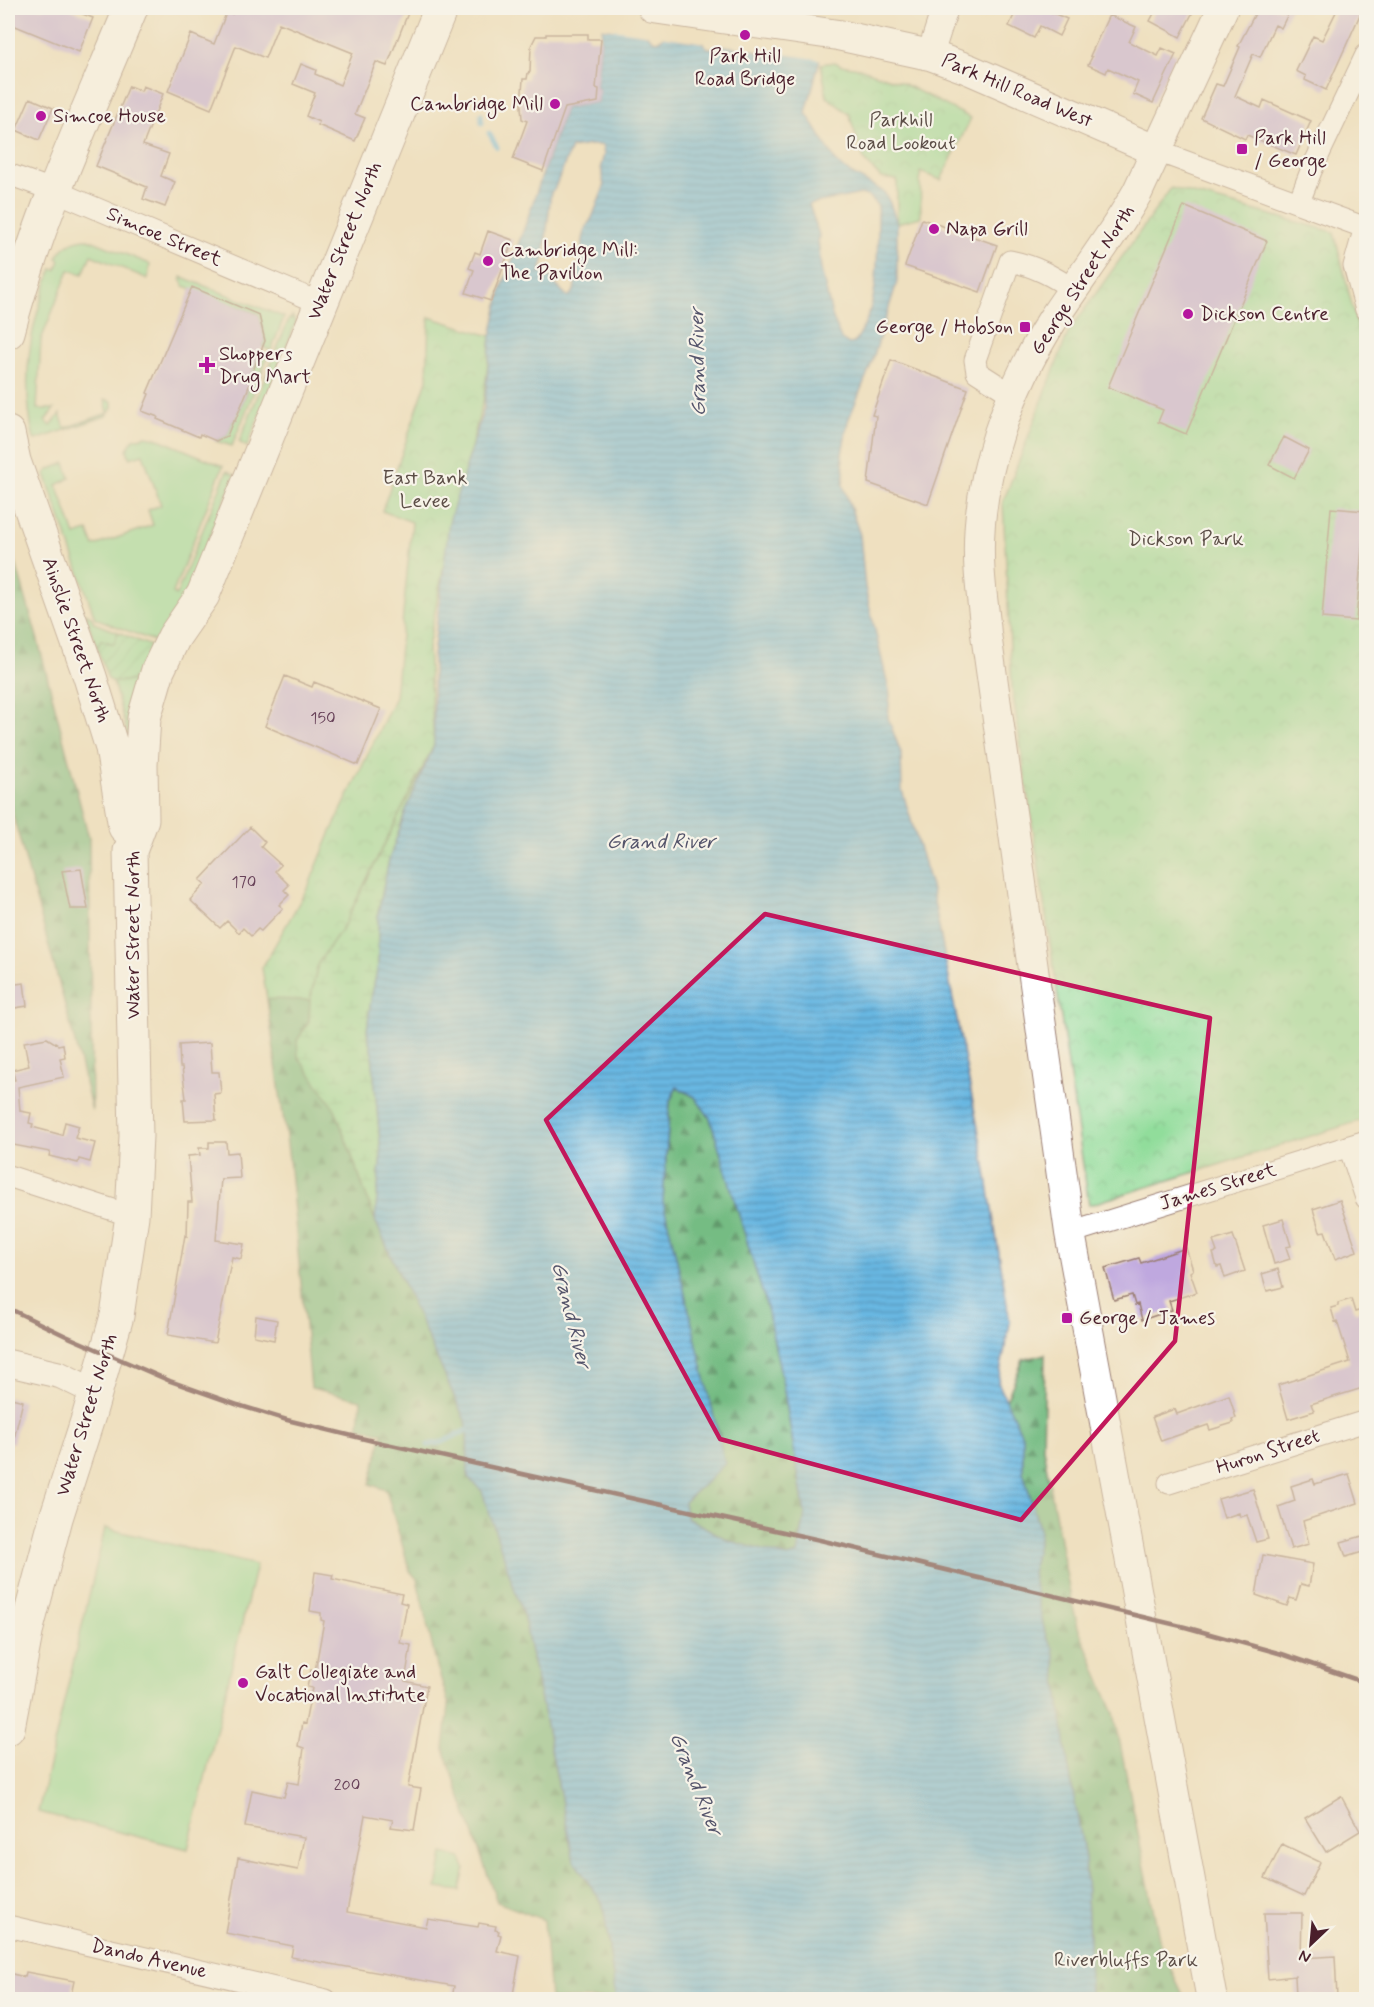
<svg xmlns="http://www.w3.org/2000/svg" width="1374" height="2007" font-family="Mynerve,sans-serif">
<defs>
<pattern id="forest-firs" width="22" height="20" patternUnits="userSpaceOnUse" patternTransform="scale(1.5)"><rect width="22" height="20" fill="#74bc83"/><path d="M5 1l3.5 6h-7zM16 11l3.5 6h-7z" fill="#61986b"/></pattern>
<pattern id="wetland-marsh" width="20" height="14" patternUnits="userSpaceOnUse" patternTransform="scale(1.5)"><rect width="20" height="14" fill="#91dd9b"/><path d="M1 5h8M5 5V1M11 12h8M15 12V8" fill="none" stroke="#7fbd86"/></pattern>
<pattern id="park-crowns" width="20" height="18" patternUnits="userSpaceOnUse" patternTransform="scale(1.5)"><rect width="20" height="18" fill="#91dd9b"/><path d="M2 6a3 3 0 1 1 6 0M12 15a3 3 0 1 1 6 0" fill="none" stroke="#7fbd86"/></pattern>
<pattern id="garden-furrows" width="10" height="10" patternUnits="userSpaceOnUse" patternTransform="scale(1.5)"><rect width="10" height="10" fill="#91dd9b"/><path d="M-1 1l2-2M0 10L10 0M9 11l2-2" fill="none" stroke="#7fbd86"/></pattern>
<pattern id="water-rules" width="6" height="5" patternUnits="userSpaceOnUse" patternTransform="scale(1.5)"><rect width="6" height="5" fill="#68b7e2"/><path d="M0 2.5h6" fill="none" stroke="#5894b7"/></pattern>
</defs>
<rect width="100%" height="100%" fill="#f7f3e8"/>
<filter id="ink" filterUnits="userSpaceOnUse"><feTurbulence type="fractalNoise" baseFrequency=".0167" numOctaves="2"/><feDisplacementMap in="SourceGraphic" scale="12" xChannelSelector="R" yChannelSelector="G"/><feConvolveMatrix kernelMatrix="1 2 1 2 8 2 1 2 1" color-interpolation-filters="sRGB"/></filter>
<filter id="wash" filterUnits="userSpaceOnUse"><feTurbulence type="fractalNoise" baseFrequency=".008" numOctaves="4" result="noise"/><feDisplacementMap in="SourceGraphic" scale="24" xChannelSelector="R" yChannelSelector="G"/><feGaussianBlur stdDeviation="1.35" result="paint"/><feColorMatrix in="noise" values="0 0 0 0 0 0 0 0 0 0 0 0 0 0 0 0 0 1.4 0 .05"/><feComposite in="paint" operator="in"/></filter>
<g filter="url(#wash)">
<rect width="100%" height="100%" fill="#efe0c0"/>
<!-- grass -->
<path fill="#91dd9b" stroke="#6e7e63" stroke-width="1.5" d="M 88,239 L 150,264 L 148,279 L 91,255 L 83,274 L 69,270 L 41,340 L 37,409 L 54,409 L 45,421 L 51,426 L 60,414 L 65,428 L 108,413 L 105,399 L 112,402 L 112,408 L 106,416 L 36,440 L 34,439 C 20,379 30,325 52,269 L 56,270 L 60,260 L 57,258 C 63,246 74,239 88,239 Z
M 182,277 L 284,317 L 271,351 L 263,347 L 265,341 L 259,314 L 184,286 L 181,281 Z
M 292,316 L 296,322 L 247,447 L 239,442 L 289,319 L 291,319 Z
M 260,353 L 268,357 L 232,446 L 216,441 L 227,436 L 233,421 L 235,421 L 252,380 L 250,378 Z
M 146,436 L 156,438 L 223,466 L 173,593 L 176,595 L 227,471 L 235,475 L 184,599 L 161,644 L 95,618 L 45,474 L 50,469 L 65,463 L 70,478 L 57,485 L 75,535 L 88,531 L 94,546 L 153,525 L 148,510 L 161,505 L 143,454 L 130,458 L 129,457 L 127,449 L 134,439 Z
M 85,613 L 91,616 L 94,623 L 118,632 L 114,644 L 97,648 Z
M 142,680 L 130,743 L 113,682 Z
M 105,1528 L 256,1565 L 188,1849 L 38,1812 Z
M 443,1853 L 461,1858 L 465,1868 L 460,1891 L 437,1888 Z"/>
<!-- forest -->
<path fill="url(#forest-firs)" stroke="#5f6e57" stroke-width="1.5" d="M 8,536 L 37,637 L 89,838 L 92,1111 L 71,1027 L 8,797 Z
M 267,999 L 310,1000 L 309,1021 L 297,1041 L 319,1083 L 335,1109 L 375,1220 L 467,1425 L 468,1478 L 482,1490 L 524,1618 L 574,1861 L 603,1904 L 616,1999 L 550,1999 L 544,1920 L 497,1902 L 444,1749 L 449,1705 L 436,1663 L 417,1579 L 410,1571 L 386,1490 L 370,1484 L 383,1433 L 359,1427 L 361,1400 L 311,1388 L 289,1159 Z
M 677,1087 L 695,1097 L 710,1118 L 767,1308 L 782,1379 L 805,1514 L 798,1554 L 788,1557 L 730,1541 L 686,1517 L 684,1502 L 713,1476 L 663,1201 L 670,1101 Z
M 1045,1354 L 1043,1448 L 1071,1599 L 1078,1627 L 1114,1713 L 1161,1948 L 1185,1999 L 1090,1999 L 1089,1938 L 1085,1858 L 1068,1764 L 1053,1648 L 1046,1637 L 1032,1574 L 1040,1532 L 1023,1472 L 1023,1438 L 1006,1401 L 1023,1360 Z"/>
<!-- wetland -->
<path fill="url(#wetland-marsh)" stroke="#6e7e63" stroke-width="1.5" d="M 434,745 L 406,810 L 389,860 L 378,912 L 378,966 L 371,999 L 367,1031 L 372,1054 L 381,1153 L 375,1220 L 335,1109 L 298,1056 L 297,1041 L 309,1021 L 310,1000 L 317,963 L 343,927 Z"/>
<!-- park -->
<path fill="url(#park-crowns)" stroke="#6e7e63" stroke-width="1.5" d="M 835,62 L 841,65 L 859,68 L 902,83 L 971,118 L 941,180 L 920,172 L 921,217 L 897,223 L 897,180 L 881,178 L 864,160 L 849,114 L 827,97 L 821,64 Z
M 1171,188 L 1334,232 L 1366,362 L 1366,1119 L 1089,1205 L 1012,688 L 1003,502 L 1069,331 Z
M 429,317 L 491,336 L 484,397 L 452,522 L 428,648 L 434,745 L 343,927 L 318,963 L 310,1000 L 267,999 L 262,968 L 309,885 L 330,834 L 395,697 L 412,522 L 382,511 L 427,380 Z"/>
<!-- garden -->
<path fill="url(#garden-furrows)" stroke="#6e7e63" stroke-width="1.5" d="M 118,632 L 158,649 L 142,680 L 113,682 L 108,679 L 97,648 L 101,640 L 114,644 Z"/>
<!-- water -->
<path fill="url(#water-rules)" stroke="#596b86" stroke-width="1.5" fill-rule="evenodd" d="M 617,8 L 653,40 L 657,41 L 665,36 L 701,42 L 708,48 L 716,48 L 720,45 L 755,50 C 759,56 763,56 770,56 L 833,8 L 806,113 L 837,163 L 847,171 L 884,192 L 890,203 L 897,223 L 897,282 L 871,365 L 848,421 L 842,454 L 844,472 L 843,485 L 860,535 L 865,587 L 890,694 L 888,718 L 901,753 L 902,790 L 931,886 L 984,1159 L 1010,1323 L 998,1382 L 1023,1438 L 1023,1472 L 1040,1532 L 1032,1574 L 1046,1637 L 1053,1648 L 1068,1764 L 1085,1858 L 1089,1938 L 1090,1999 L 616,1999 L 603,1904 L 574,1861 L 524,1618 L 482,1491 L 468,1478 L 467,1425 L 375,1220 L 381,1153 L 372,1054 L 367,1031 L 371,999 L 378,966 L 378,913 L 389,860 L 406,810 L 434,745 L 433,656 L 449,522 L 484,408 L 491,336 L 501,290 L 525,226 L 565,108 L 598,102 L 599,89 L 596,88 L 602,28 L 613,29 ZM 590,145 L 602,145 L 604,154 L 601,166 L 604,187 L 592,218 L 585,229 L 574,291 L 568,297 L 555,284 L 550,276 L 540,272 L 544,257 L 551,192 L 554,190 L 571,148 ZM 861,194 L 870,197 L 878,206 C 877,251 882,305 854,343 L 849,344 L 841,339 L 832,315 L 821,269 L 818,239 L 820,238 L 809,204 ZM 677,1087 L 695,1097 L 710,1118 L 767,1308 L 782,1379 L 805,1514 L 798,1554 L 788,1557 L 730,1541 L 686,1517 L 684,1502 L 713,1476 L 725,1463 L 663,1201 L 670,1101 Z"/>
<!-- pier -->
<path fill="#efe0c0" d="M 614,8 L 653,8 L 652,35 L 599,27 L 602,25 L 611,27 Z
M 668,8 L 708,8 L 705,43 L 661,36 Z
M 724,8 L 763,8 L 759,50 L 716,44 Z
M 780,8 L 836,8 L 823,60 L 770,52 Z"/>
<g fill="none" stroke-linecap="round" stroke-linejoin="round">
<!-- stream -->
<path stroke="#68b7e2" stroke-width="5" d="M 481,114 L 482,123
M 489,133 L 497,147
M 428,1445 L 443,1442 L 467,1430"/>
</g>
<g id="blocks">
<!-- building -->
<path fill="#bfa8df" d="M 8,8 L 67,8 L 93,18 L 79,52 L 8,23 Z
M 233,8 L 395,8 L 408,13 L 387,66 L 376,62 L 355,114 L 365,118 L 355,141 L 318,125 L 319,122 L 306,116 L 315,93 L 293,84 L 301,64 L 316,70 L 315,74 L 340,85 L 353,53 L 279,23 L 265,58 L 236,46 L 211,109 L 168,91 L 191,34 L 214,44 L 227,11 L 232,14 Z
M 1023,8 L 1041,8 L 1067,19 L 1059,36 L 1040,26 L 1034,38 L 1009,26 L 1016,11 L 1021,13 Z
M 1157,8 L 1195,8 L 1180,37 L 1150,21 Z
M 1258,8 L 1291,8 L 1281,28 L 1275,25 L 1260,57 L 1253,54 L 1235,96 L 1261,108 L 1264,100 L 1311,121 L 1296,155 L 1247,135 L 1245,139 L 1201,118 L 1216,84 L 1223,86 L 1240,47 L 1238,46 Z
M 1338,8 L 1363,8 L 1326,90 L 1305,80 L 1306,76 L 1296,71 L 1313,36 L 1322,40 Z
M 1109,15 L 1136,27 L 1129,42 L 1158,56 L 1162,48 L 1176,54 L 1153,103 L 1133,94 L 1138,82 L 1108,68 L 1106,73 L 1088,65 L 1092,57 L 1090,56 Z
M 546,34 L 588,34 L 588,39 L 601,39 L 596,88 L 599,89 L 598,102 L 565,108 L 543,171 L 513,159 L 527,121 L 522,119 L 521,106 L 523,79 L 527,79 L 528,73 L 530,72 L 531,46 L 536,36 L 546,36 Z
M 129,86 L 141,91 L 143,86 L 163,94 L 143,145 L 169,154 L 161,176 L 175,182 L 165,207 L 143,199 L 147,187 L 96,166 Z
M 30,98 L 53,108 L 39,140 L 16,130 Z
M 1184,206 L 1267,241 L 1186,434 L 1158,422 L 1163,410 L 1108,387 Z
M 922,219 L 997,245 L 980,292 L 905,266 Z
M 488,231 L 513,240 L 491,301 L 466,293 L 474,270 L 469,268 L 475,252 L 480,254 Z
M 192,287 L 259,315 L 265,341 L 250,378 L 252,379 L 235,421 L 233,421 L 227,436 L 216,441 L 200,434 L 199,437 L 157,419 L 158,417 L 142,411 L 149,394 L 147,393 Z
M 891,360 L 968,389 L 928,504 L 868,483 L 876,416 L 872,415 Z
M 1284,437 L 1309,450 L 1294,478 L 1269,465 Z
M 1331,508 L 1365,511 L 1356,621 L 1322,618 Z
M 285,676 L 312,687 L 314,682 L 381,709 L 358,765 L 265,726 Z
M 250,827 L 265,842 L 261,847 L 281,865 L 275,871 L 289,885 L 284,890 L 289,895 L 279,905 L 283,908 L 261,931 L 258,929 L 251,936 L 243,928 L 239,933 L 227,921 L 220,928 L 190,900 L 205,884 L 200,880 Z
M 81,869 L 88,909 L 70,909 L 62,871 Z
M 24,983 L 27,1006 L 8,1009 L 8,985 Z
M 47,1038 L 58,1045 L 63,1044 L 65,1057 L 60,1058 L 64,1077 L 18,1087 L 20,1111 L 31,1113 L 29,1123 L 33,1124 L 32,1127 L 62,1135 L 65,1122 L 79,1126 L 75,1138 L 95,1143 L 90,1162 L 79,1159 L 78,1163 L 49,1156 L 50,1152 L 8,1144 L 8,1081 L 15,1080 L 12,1070 L 29,1066 L 24,1042 Z
M 210,1043 L 212,1072 L 219,1072 L 221,1093 L 214,1094 L 216,1120 L 185,1121 L 183,1099 L 186,1099 L 182,1067 L 180,1067 L 179,1045 Z
M 209,1142 L 226,1142 L 227,1153 L 238,1152 L 240,1178 L 221,1179 L 216,1240 L 244,1244 L 241,1259 L 232,1257 L 215,1343 L 168,1335 L 185,1235 L 187,1236 L 188,1202 L 192,1202 L 188,1156 L 200,1155 L 199,1148 L 209,1148 Z
M 1340,1200 L 1357,1251 L 1335,1259 L 1325,1231 L 1320,1232 L 1313,1209 Z
M 1283,1219 L 1291,1246 L 1286,1247 L 1290,1259 L 1274,1264 L 1263,1225 Z
M 1233,1235 L 1245,1271 L 1225,1278 L 1221,1266 L 1217,1267 L 1213,1253 L 1217,1252 L 1213,1241 Z
M 1186,1248 L 1193,1270 L 1190,1272 L 1197,1292 L 1169,1301 L 1172,1310 L 1142,1320 L 1138,1304 L 1135,1305 L 1132,1295 L 1114,1300 L 1105,1268 L 1139,1258 L 1141,1263 Z
M 1278,1269 L 1283,1287 L 1267,1291 L 1262,1274 Z
M 1351,1299 L 1355,1312 L 1362,1310 L 1366,1325 L 1366,1387 L 1311,1404 L 1314,1411 L 1288,1419 L 1278,1385 L 1350,1362 L 1337,1321 L 1335,1322 L 1331,1308 L 1338,1306 L 1338,1303 Z
M 256,1316 L 277,1320 L 274,1340 L 254,1336 Z
M 1229,1395 L 1236,1418 L 1232,1419 L 1233,1423 L 1210,1430 L 1208,1425 L 1161,1441 L 1152,1417 L 1175,1409 L 1177,1414 Z
M 8,1397 L 23,1401 L 13,1443 L 8,1442 Z
M 1349,1474 L 1358,1503 L 1303,1521 L 1309,1544 L 1291,1549 L 1278,1507 L 1295,1501 L 1291,1486 L 1313,1479 L 1315,1484 Z
M 1253,1489 L 1268,1539 L 1256,1542 L 1247,1515 L 1240,1517 L 1239,1513 L 1224,1518 L 1218,1499 Z
M 1366,1535 L 1366,1551 L 1346,1557 L 1341,1542 Z
M 1263,1555 L 1313,1564 L 1309,1586 L 1301,1584 L 1296,1600 L 1290,1598 L 1287,1606 L 1256,1595 Z
M 315,1572 L 333,1575 L 332,1579 L 402,1594 L 400,1602 L 407,1604 L 400,1643 L 411,1645 L 405,1681 L 427,1686 L 408,1787 L 421,1789 L 414,1830 L 391,1827 L 393,1820 L 365,1815 L 347,1912 L 426,1927 L 428,1919 L 478,1927 L 479,1923 L 496,1926 L 495,1930 L 499,1931 L 498,1934 L 501,1935 L 497,1951 L 520,1956 L 512,2000 L 452,2000 L 454,1986 L 291,1957 L 293,1946 L 225,1933 L 238,1858 L 298,1870 L 304,1837 L 245,1827 L 252,1790 L 284,1797 L 288,1782 L 299,1784 L 304,1748 L 298,1746 L 302,1723 L 305,1724 L 312,1688 L 307,1687 L 311,1670 L 315,1671 L 324,1621 L 321,1620 L 321,1613 L 310,1611 Z
M 1341,1796 L 1360,1831 L 1326,1852 L 1305,1818 Z
M 1282,1844 L 1320,1862 L 1304,1896 L 1265,1878 Z
M 1264,1913 L 1302,1913 L 1301,1958 L 1335,1956 L 1337,1997 L 1314,1998 L 1314,1995 L 1296,1996 L 1295,1976 L 1268,1979 Z
M 26,1972 L 74,1981 L 70,2000 L 8,2000 L 8,1973 L 25,1977 Z"/>
</g>
</g>
<g filter="url(#ink)">
<use href="#blocks" fill-opacity="0" stroke="#9c8076" stroke-width="1.5"/>
<g fill="none" stroke-linecap="round" stroke-linejoin="round">
<defs>
<path id="minor" d="M 1157,151 L 1366,228
M 8,174 L 55,191 L 320,303
M 1299,202 L 1311,171 L 1366,55
M 1365,227 L 1354,266 L 1366,310
M 1013,395 L 977,372 L 975,360 L 1010,261 C 1035,266 1053,276 1074,290
M 1349,1146 L 1366,1198
M 8,1176 L 132,1216
M 1070,1233 L 1366,1141
M 1169,1483 L 1366,1421
M 8,1926 L 326,2000"/>
<path id="tertiary" d="M 930,55 L 945,8
M 8,1363 L 60,1375 L 95,1392"/>
<path id="secondary" d="M 653,8 L 838,35 L 930,55 L 968,69 L 1157,151
M 1212,2000 L 1070,1233 L 986,634 C 984,608 979,582 979,556 C 977,476 1010,386 1053,319 C 1081,277 1112,237 1137,193 L 1223,8"/>
<path id="primary" d="M 8,332 C 37,220 87,114 131,8
M 8,433 L 14,461 L 90,677 L 112,748 L 125,827
M 8,1728 L 27,1628 L 56,1518 L 89,1415 L 117,1316 L 132,1216 L 136,1136 L 130,851 L 142,819 L 141,765 L 144,718 L 158,670 L 174,637 L 203,595 L 441,8"/>
</defs>
<!-- minor casing -->
<use href="#minor" stroke="#9c8076" stroke-width="23"/>
<!-- tertiary casing -->
<use href="#tertiary" stroke="#9c8076" stroke-width="28"/>
<!-- secondary casing -->
<use href="#secondary" stroke="#9c8076" stroke-width="32"/>
<!-- primary casing -->
<use href="#primary" stroke="#9c8076" stroke-width="35"/>
<!-- minor -->
<use href="#minor" stroke="#fff" stroke-width="21"/>
<!-- tertiary -->
<use href="#tertiary" stroke="#fff" stroke-width="26"/>
<!-- secondary -->
<use href="#secondary" stroke="#fff" stroke-width="30"/>
<!-- primary -->
<use href="#primary" stroke="#fff" stroke-width="33"/>
<!-- rail -->
<path stroke="#4a1f2b" stroke-width="4.5" d="M 8,1308 L 66,1336 L 170,1381 L 238,1405 L 287,1420 L 373,1441 L 820,1540 L 1185,1627 L 1282,1654 L 1366,1683"/>
</g>
</g>
<!-- marked area -->
<path d="M0 0H1374V2007H0ZM 765,914 L 1210,1018 L 1175,1341 L 1021,1520 L 720,1439 L 546,1120 Z" fill="#efe0c0" fill-opacity=".55" fill-rule="evenodd"/>
<path fill="none" stroke="#c2185b" stroke-width="4.5" stroke-linejoin="round" d="M 765,914 L 1210,1018 L 1175,1341 L 1021,1520 L 720,1439 L 546,1120 Z"/>
<!-- markers -->
<g fill="#b5179e" stroke="#f7f3e8" stroke-width="2">
<circle cx="745" cy="35" r="6"/>
<circle cx="555" cy="104" r="6"/>
<circle cx="41" cy="116" r="6"/>
<rect x="1236" y="143" width="12" height="12" rx="3"/>
<circle cx="934" cy="229" r="6"/>
<circle cx="488" cy="261" r="6"/>
<circle cx="1188" cy="314" r="6"/>
<rect x="1019" y="321" width="12" height="12" rx="3"/>
<path d="M204 356h6v6h6v6h-6v6h-6v-6h-6v-6h6z"/>
<rect x="1061" y="1312" width="12" height="12" rx="3"/>
<circle cx="243" cy="1683" r="6"/>
</g>
<g text-anchor="middle" dominant-baseline="central" stroke-width="4.5" stroke-linejoin="round" paint-order="stroke">
<!-- number labels -->
<g font-size="16" fill="#674158">
<text x="323" y="718">150</text>
<text x="244" y="882">170</text>
<text x="347" y="1785">200</text>
</g>
<!-- poi labels -->
<g font-size="20" fill="#4a1f2b" stroke="#f7f3e8" text-anchor="start">
<text x="745" y="56" text-anchor="middle">Park Hill<tspan x="745" dy="23">Road Bridge</tspan></text>
<text x="543" y="104" text-anchor="end">Cambridge Mill</text>
<text x="53" y="116">Simcoe House</text>
<text x="1254" y="138">Park Hill<tspan x="1254" dy="23">/ George</tspan></text>
<text x="946" y="229">Napa Grill</text>
<text x="500" y="250">Cambridge Mill:<tspan x="500" dy="23">The Pavilion</tspan></text>
<text x="1200" y="314">Dickson Centre</text>
<text x="1013" y="327" text-anchor="end">George / Hobson</text>
<text x="219" y="354">Shoppers<tspan x="219" dy="23">Drug Mart</tspan></text>
<text x="1079" y="1318">George / James</text>
<text x="255" y="1672">Galt Collegiate and<tspan x="255" dy="23">Vocational Institute</tspan></text>
</g>
<!-- street labels -->
<g font-size="20" fill="#4a1f2b" stroke="#f7f3e8">
<text transform="translate(1017 91) rotate(23)">Park Hill Road West</text>
<text transform="translate(164 237) rotate(23)">Simcoe Street</text>
<text transform="translate(345 241) rotate(-68)">Water Street North</text>
<text transform="translate(1083 280) rotate(-57)">George Street North</text>
<text transform="translate(76 640) rotate(71)">Ainslie Street North</text>
<text transform="translate(133 935) rotate(-90)">Water Street North</text>
<text transform="translate(1218 1187) rotate(-17)">James Street</text>
<text transform="translate(87 1415) rotate(-73)">Water Street North</text>
<text transform="translate(1268 1452) rotate(-18)">Huron Street</text>
<text transform="translate(149 1959) rotate(13)">Dando Avenue</text>
</g>
<!-- park labels -->
<g font-size="20" fill="#5c4e47" stroke="#f7f3e8">
<text x="901" y="120">Parkhill<tspan x="901" dy="23">Road Lookout</tspan></text>
<text x="425" y="478">East Bank<tspan x="425" dy="23">Levee</tspan></text>
<text x="1186" y="539">Dickson Park</text>
<text x="1126" y="1960">Riverbluffs Park</text>
</g>
<!-- water labels -->
<g font-size="21" font-style="italic" fill="#54546b" stroke="#f7f3e8">
<text transform="translate(698 362) rotate(-91)">Grand River</text>
<text x="661" y="842">Grand River</text>
<text transform="translate(571 1315) rotate(76)">Grand River</text>
<text transform="translate(696 1784) rotate(68)">Grand River</text>
</g>
</g>
<!-- margin -->
<rect width="1374" height="2007" fill="none" stroke="#f7f3e8" stroke-width="30"/>
<!-- north arrow -->
<g transform="translate(1311 1944) rotate(206)" stroke="#f7f3e8" stroke-width="4.5" paint-order="stroke">
<path d="M0-4.5L10 22L0 15L-10 22Z" fill="#4a1f2b"/>
<text y="-9" font-size="16" font-weight="bold" text-anchor="middle" fill="#4a1f2b">N</text>
</g>
</svg>
